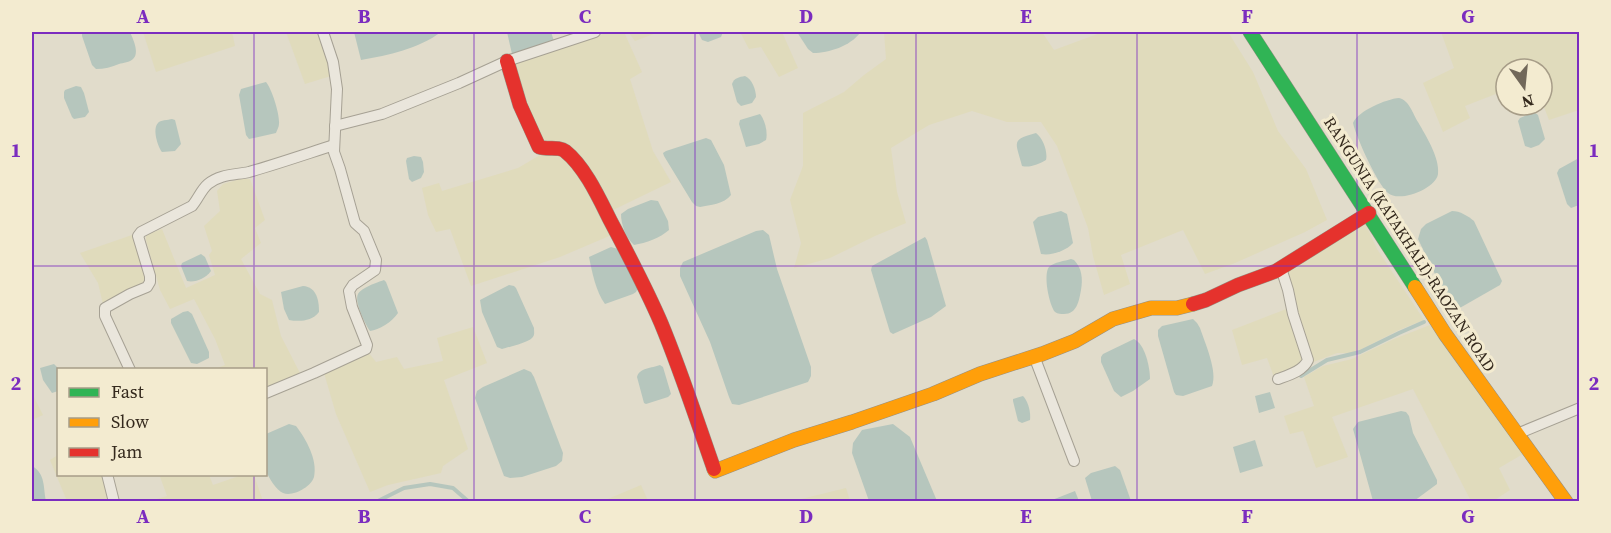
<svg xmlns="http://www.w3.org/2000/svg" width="1611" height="533" viewBox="0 0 1611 533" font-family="'Source Serif 4',serif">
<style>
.farmland{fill:#e0dbbc}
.water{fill:#b6c6bd}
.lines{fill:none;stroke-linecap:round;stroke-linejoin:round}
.stream{stroke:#b6c6bd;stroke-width:4}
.street-casing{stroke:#a6a194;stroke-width:12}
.fast-casing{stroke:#969084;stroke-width:15}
.slow-casing{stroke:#969084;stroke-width:15}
.jam-casing{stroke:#969084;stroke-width:15}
.street{stroke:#eae6dc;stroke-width:10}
.fast{stroke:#30b455;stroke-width:14}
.slow{stroke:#ff9f0a;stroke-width:14}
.jam{stroke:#e5322d;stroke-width:14}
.grid{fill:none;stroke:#7b2cbf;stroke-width:1.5;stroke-opacity:0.55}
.labels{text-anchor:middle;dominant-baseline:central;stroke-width:6;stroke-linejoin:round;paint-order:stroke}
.street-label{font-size:16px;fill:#34291d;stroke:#f3ebd0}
.neatline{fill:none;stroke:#7b2cbf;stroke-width:2}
.grid-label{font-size:20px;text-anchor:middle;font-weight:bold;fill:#7b2cbf}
</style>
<rect width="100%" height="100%" fill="#e1dccb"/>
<g class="farmland">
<polygon points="143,32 232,32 235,46 156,72"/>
<polygon points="286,32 318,32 328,60 331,76 305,84"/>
<polygon points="608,32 624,32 642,72 630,79 653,151 671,182 611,211 593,178 540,144 513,64 593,38"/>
<polygon points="628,32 659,32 635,41"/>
<polygon points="740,32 782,32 798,68 779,77 761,47 749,49"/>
<polygon points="884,32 1042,32 1054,50 1103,32 1228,32 1253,72 1278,131 1306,169 1327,220 1305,232 1235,263 1205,274 1183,230 1121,255 1130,284 1104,295 1093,256 1088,228 1057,146 1041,122 1007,122 972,111 929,125 891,148 897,192 906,223 875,236 830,258 794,268 801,243 790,200 803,166 803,113 844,92 864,75 886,59"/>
<polygon points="1441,32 1579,32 1579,110 1549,120 1542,102 1542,69 1506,69 1506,90 1465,106 1470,118 1443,132 1423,83 1454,68"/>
<polygon points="559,153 573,165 614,234 560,257 471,286 450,229 436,232 428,215 422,188 439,183 442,191 518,168 540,155"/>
<polygon points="240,179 250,179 265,220 255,228 261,243 241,259 260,294 272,300 281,336 301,375 266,389 266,370 215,369 225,365 215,339 194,299 170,309 160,290 146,240 146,235 162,229 186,288 215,275 209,255 212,251 204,226 220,211 217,191 223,184"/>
<polygon points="1365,223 1377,249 1424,320 1399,330 1360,350 1350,353 1337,353 1311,363 1285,270"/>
<polygon points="132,235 147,276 145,283 103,304 98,283 80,253"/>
<polygon points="1289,308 1304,364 1274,377 1267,358 1242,365 1232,330"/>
<polygon points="1430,325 1523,454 1499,468 1510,490 1493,501 1471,501 1413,389 1332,417 1348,457 1316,468 1303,431 1290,434 1284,416 1314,406 1304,377 1323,366 1352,359 1394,339"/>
<polygon points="473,327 487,363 444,380 468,449 443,466 441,473 388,485 370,492 336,414 324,373 368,352 376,362 397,357 404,369 443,361 437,338"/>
<polygon points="32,393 43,415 32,420"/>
<polygon points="58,455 58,474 104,475 111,501 67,501 50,460"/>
<polygon points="159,474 209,475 213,485 242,475 254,475 263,501 150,501 167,496"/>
<polygon points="641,485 648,501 603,501"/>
<polygon points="846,488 850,501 793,501"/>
</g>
<g class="water">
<path d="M82,32H130C133,39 140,53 133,59C130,62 123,63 119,64C112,67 104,69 96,69L92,65L82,36Z"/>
<path d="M354,32H441C418,49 389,55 361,60Z"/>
<polygon points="507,32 551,32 554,41 527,51 512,54"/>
<polygon points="698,32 723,32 721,37 708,42 702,40"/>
<path d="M797,32H860V33C850,46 829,53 813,53L808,49Z"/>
<path d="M745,76C752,79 756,90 756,97L752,103L741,106L737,102L732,84C734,78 739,77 745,76Z"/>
<path d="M266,82C272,89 280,115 279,124C279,127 277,130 276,133L249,139L246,135L239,95L241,89Z"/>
<polygon points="76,86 81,87 84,93 89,112 85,117 74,119 72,117 64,98 64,92 65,90"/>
<path d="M1399,98C1409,100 1413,114 1418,122C1426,136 1440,158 1438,174C1436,189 1399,203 1388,193C1378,185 1356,137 1353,123C1358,111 1386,99 1399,98Z"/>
<polygon points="1534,112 1538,115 1545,139 1539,145 1531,148 1525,146 1518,121 1520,118"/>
<path d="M760,114C765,120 768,132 766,140L759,144L746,147L739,124L740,120Z"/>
<path d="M172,119L175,120L181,144L175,151L162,152C158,147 152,129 158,123C160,120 168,120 172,119Z"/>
<path d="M1036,133C1043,138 1048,152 1046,160C1039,164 1030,168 1022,166C1016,142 1010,140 1036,133Z"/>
<path d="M706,138L711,140L724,165L731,195C724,204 710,205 700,207L696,206L692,202L664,156L663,153L666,151Z"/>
<polygon points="414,156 421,157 423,162 424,172 421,178 412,182 409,179 406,161 407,158"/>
<polygon points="1579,158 1579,205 1571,208 1567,204 1557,173 1559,169"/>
<path d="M651,200L658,201L668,221L669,230C660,238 646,243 634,245C626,238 621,225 621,214L628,209Z"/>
<path d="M1061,211L1067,214L1073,243C1066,251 1051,256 1041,254L1033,222L1038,217Z"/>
<path d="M1452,211C1460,211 1468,216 1474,221L1502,281L1500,285L1458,309H1452L1418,239L1421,229L1426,224Z"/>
<polygon points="763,230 769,235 777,269 811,367 811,376 808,382 739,405 732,404 729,397 710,342 680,276 680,268 683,262 756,231"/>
<polygon points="925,237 927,240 946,306 931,317 893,334 890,332 871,270 872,266"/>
<path d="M611,247L618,249L638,288L636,292L633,294L605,304C596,292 592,272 589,257Z"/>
<path d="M201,254L205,257L211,271C206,278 195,283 187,281L181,266L182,263Z"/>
<path d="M1071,259L1074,260C1082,268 1083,279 1081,290C1079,301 1077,314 1064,314C1061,314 1058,314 1055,312C1049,305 1043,274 1049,267C1054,262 1065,261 1071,259Z"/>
<path d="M384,280L386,282L398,313C392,322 379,330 370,331C365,324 354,301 358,294C361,288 378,282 384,280Z"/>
<path d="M509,285L514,286L516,288L534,328C534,333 535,335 532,338C527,343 509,347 502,349L497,347L482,312L480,300Z"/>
<path d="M303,286C317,287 319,301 319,312C312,321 300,322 289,320L284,309L281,292Z"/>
<polygon points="188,311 192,314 209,352 209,358 197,364 191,363 171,323 171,319 183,312"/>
<path d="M1193,319L1197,323L1200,328C1205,343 1218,372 1212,386L1183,396L1176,395L1174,392L1158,336V330L1162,326Z"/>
<path d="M1134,339C1145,344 1150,367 1150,379L1133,391L1121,397L1114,391L1101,362V357L1103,354Z"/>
<polygon points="54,364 59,369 58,391 52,393 43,380 40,368"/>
<path d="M660,365L663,367L671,394L668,397L646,404L644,403L637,377C639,368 652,368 660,365Z"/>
<polygon points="524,369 531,372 534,377 563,453 562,461 556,466 522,477 510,478 504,476 475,398 477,391 483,387"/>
<polygon points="1270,392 1275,408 1259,413 1255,396"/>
<path d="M1023,396C1028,401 1031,412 1030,420L1022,423L1018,421L1013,401V399Z"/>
<polygon points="1401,411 1406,412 1409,416 1413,433 1437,480 1437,484 1414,501 1373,501 1353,429 1358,422"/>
<path d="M289,424L296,426C306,439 318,460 314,477C311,487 293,497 283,493C276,490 269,478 266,471C263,463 266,444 266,434Z"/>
<polygon points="893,424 910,437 937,501 869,501 852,453 853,443 862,430"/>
<polygon points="1255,440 1263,466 1240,473 1233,447"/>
<path d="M32,466C46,474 43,488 46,501H32Z"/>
<polygon points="1115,466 1120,470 1131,501 1092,501 1085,478 1091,473"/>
<polygon points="1075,491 1079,501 1053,501 1052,500"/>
</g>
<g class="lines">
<g class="stream">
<polyline points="1301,376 1327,360 1360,352 1399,333 1424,322"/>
<polyline points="376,502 404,488 430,484 453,488 469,502"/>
</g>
<defs>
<g id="street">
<polyline points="335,126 382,114 459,83 507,61 595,32"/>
<polyline points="1034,356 1074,461"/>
<path d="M130,370L105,316V308L130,294L147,287L150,282V276L138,236L141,232L192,206C198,199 201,190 208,184C220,174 235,175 249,172C277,164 306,154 334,145"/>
<path d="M1278,379C1289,375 1303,371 1308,360L1293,314L1288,290L1281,268"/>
<polyline points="266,393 314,373 366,349 367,345 352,307 349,291 353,285 375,270 376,260 364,231 355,223 340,169 334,152 337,89 333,62 323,32"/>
<polyline points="1517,434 1580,408"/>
<polyline points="107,474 114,502"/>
</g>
<polyline id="fast" points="1250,32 1415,287"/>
<g id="slow">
<polyline points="1415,287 1445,334 1566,502"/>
<polyline points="714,469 715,471 794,440 852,422 933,394 980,374 1042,354 1075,341 1113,319 1151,308 1177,308 1193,304"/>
</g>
<g id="jam">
<path d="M507,61L520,105L539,147C547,150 559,146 565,151C585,167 599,198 610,220C628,254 646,288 661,323C681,371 697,421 714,469"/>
<polyline points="1193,304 1206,300 1238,285 1276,271 1369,213"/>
</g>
</defs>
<use href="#street" class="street-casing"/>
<use href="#fast" class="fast-casing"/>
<use href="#slow" class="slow-casing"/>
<use href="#jam" class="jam-casing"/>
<use href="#street" class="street"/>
<use href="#fast" class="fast"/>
<use href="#slow" class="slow"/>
<use href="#jam" class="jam"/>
</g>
<path class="grid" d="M254,32V370M474,32V502M695,32V502M916,32V502M1137,32V502M1357,32V502M32,266H1580M254,474V502"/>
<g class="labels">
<g class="street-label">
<text transform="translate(1410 244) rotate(57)">RANGUNIA (KATAKHALI)-RAOZAN ROAD</text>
</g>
</g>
<rect width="1611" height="533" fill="none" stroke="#f3ebd0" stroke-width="66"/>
<rect x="57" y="368" width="210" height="108" fill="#f3ebd0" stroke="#a79d88" stroke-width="1.5"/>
<rect x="69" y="388" width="30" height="9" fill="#30b455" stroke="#a79d88" stroke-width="1.5"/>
<text x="111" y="398" font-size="18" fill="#34291d">Fast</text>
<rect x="69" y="418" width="30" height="9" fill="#ff9f0a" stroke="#a79d88" stroke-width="1.5"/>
<text x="111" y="428" font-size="18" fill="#34291d">Slow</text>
<rect x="69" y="448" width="30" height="9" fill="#e5322d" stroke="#a79d88" stroke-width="1.5"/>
<text x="111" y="458" font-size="18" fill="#34291d">Jam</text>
<g transform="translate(1524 87) rotate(165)"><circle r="28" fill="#f3ebd0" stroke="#a79d88" stroke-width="1.5"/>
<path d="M0-4.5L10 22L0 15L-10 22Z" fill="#71685a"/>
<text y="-9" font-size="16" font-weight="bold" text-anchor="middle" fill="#34291d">N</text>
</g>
<rect x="33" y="33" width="1545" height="467" class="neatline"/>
<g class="grid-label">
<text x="143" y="23">A</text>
<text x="364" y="23">B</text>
<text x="585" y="23">C</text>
<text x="806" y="23">D</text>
<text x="1026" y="23">E</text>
<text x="1247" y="23">F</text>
<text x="1468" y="23">G</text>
<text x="16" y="157">1</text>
<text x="1594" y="157">1</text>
<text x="16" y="390">2</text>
<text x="1594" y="390">2</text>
<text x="143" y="523">A</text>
<text x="364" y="523">B</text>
<text x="585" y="523">C</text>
<text x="806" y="523">D</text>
<text x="1026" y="523">E</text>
<text x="1247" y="523">F</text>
<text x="1468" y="523">G</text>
</g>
</svg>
